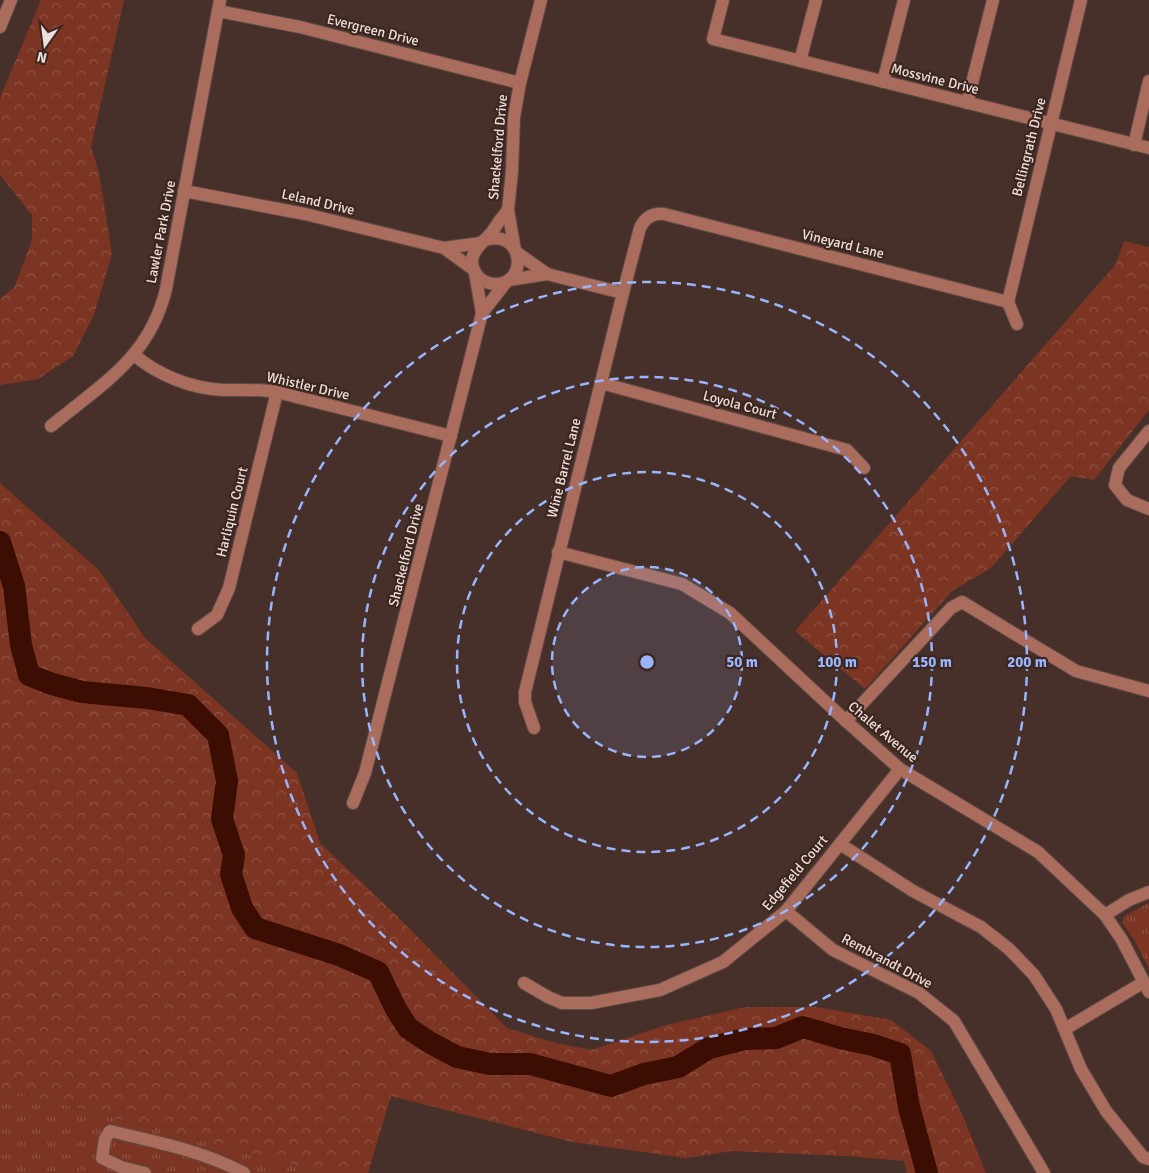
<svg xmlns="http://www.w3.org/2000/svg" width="1149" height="1173" viewBox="0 0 1149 1173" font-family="Signika,sans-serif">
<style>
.forest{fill:url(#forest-crowns)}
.park{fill:url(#park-tufts)}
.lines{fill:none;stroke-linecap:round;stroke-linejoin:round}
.river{stroke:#3b0d03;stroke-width:22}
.minor-casing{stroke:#624c46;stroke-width:14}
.minor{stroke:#aa6c5c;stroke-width:12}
.ring{fill:none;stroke:#98b5fd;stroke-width:2.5;stroke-dasharray:9 6}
.labels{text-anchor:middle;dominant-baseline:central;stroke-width:4.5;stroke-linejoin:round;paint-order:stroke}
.street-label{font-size:14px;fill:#eededa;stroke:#3c2620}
.centre{fill:#98b5fd;stroke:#3c2620;stroke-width:2.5}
.ring-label{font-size:15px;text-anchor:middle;font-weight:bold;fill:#98b5fd;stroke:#3c2620;stroke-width:4.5;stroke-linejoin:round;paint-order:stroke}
</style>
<defs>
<pattern id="forest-crowns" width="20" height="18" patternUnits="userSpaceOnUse" patternTransform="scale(1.25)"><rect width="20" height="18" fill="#7d3523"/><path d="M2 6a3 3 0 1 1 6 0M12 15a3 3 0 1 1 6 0" fill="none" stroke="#905242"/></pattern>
<pattern id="park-tufts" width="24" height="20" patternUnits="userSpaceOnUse" patternTransform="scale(1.25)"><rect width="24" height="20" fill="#7d3523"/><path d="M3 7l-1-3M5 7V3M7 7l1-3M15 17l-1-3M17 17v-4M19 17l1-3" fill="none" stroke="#905242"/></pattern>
</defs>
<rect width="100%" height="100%" fill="#47302a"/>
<g class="forest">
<polygon points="41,0 124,0 91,147 99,173 112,254 94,315 73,356 38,379 0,385 0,299 15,286 32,240 32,215 0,175 0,98"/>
<polygon points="1124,241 1149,247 1149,410 1094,480 1071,476 991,568 952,591 865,689 795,631 1116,264"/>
<polygon points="0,483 99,570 145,638 297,773 320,843 397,916 507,1028 552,1042 591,1050 666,1025 746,1007 816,1007 891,1020 931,1051 962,1114 986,1173 907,1173 904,1161 846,1156 732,1151 686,1158 572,1142 391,1096 368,1173 323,1173 0,1088"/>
</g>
<g class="park">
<polygon points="1149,903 1149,969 1135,941 1122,923 1124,916"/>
<polygon points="0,1088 323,1173 0,1173"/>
</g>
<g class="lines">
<polyline class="river" points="0,542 14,586 21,645 29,675 52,684 82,692 147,698 188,705 218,735 227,781 222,819 234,855 231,874 242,908 255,928 339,955 378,972 396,1009 408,1028 429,1042 457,1057 490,1064 530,1064 611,1086 644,1074 678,1067 709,1048 745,1039 776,1038 803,1027 840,1038 873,1045 900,1054 909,1107 927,1173"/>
<defs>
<g id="minor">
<polyline points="723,0 713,39 1149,148"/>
<polyline points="218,11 300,27 520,83"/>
<polyline points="0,27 11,0"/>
<polyline points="800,61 816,0"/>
<polyline points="883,82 904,0"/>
<polyline points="967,103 993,0"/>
<polyline points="1134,145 1149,81"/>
<polyline points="184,191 305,214 444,248 474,270"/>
<path d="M483,241C522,225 531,284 495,284C488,284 480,280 476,274C464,255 482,244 492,232C497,224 502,217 508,210"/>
<polyline points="444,248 481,243"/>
<polyline points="515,250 508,210 512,171 514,117 520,83 541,0"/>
<polyline points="516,252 547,274"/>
<polyline points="509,280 547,274 623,293"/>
<polyline points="1008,302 1081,0"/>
<polyline points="1008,302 1017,324"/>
<polyline points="482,313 507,281"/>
<path d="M134,355C160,376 190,388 223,390C242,390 259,389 277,392L451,436"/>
<polyline points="601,383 847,450 864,468"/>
<path d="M51,426C102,384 150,357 166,289L220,0"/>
<polyline points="1149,431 1119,468 1115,485 1127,500 1149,509"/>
<polyline points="558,552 682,584 730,613 846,721 900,769 1038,852 1105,915 1122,940 1149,992"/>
<polyline points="198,629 217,615 229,588 277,392"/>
<polyline points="846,721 951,608 962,602 1076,671 1149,691"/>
<path d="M534,728L525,702V692L623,293L640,228C645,217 653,213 664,214L1008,302"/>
<polyline points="353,803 365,773 482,313 475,273"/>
<polyline points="840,844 913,891 981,927 1009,949 1034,975 1056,1009 1081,1069 1106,1111 1143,1157 1149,1159"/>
<polyline points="786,911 833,950 919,993 954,1021 1044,1173"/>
<polyline points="1105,915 1129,900 1149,892"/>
<polyline points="524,983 548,997 562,1003 591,1003 660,990 723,962 786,911 900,769"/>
<polyline points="1065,1029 1144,982"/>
<path d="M145,1173L121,1167L102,1158L105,1139L110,1131C156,1142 203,1151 244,1173"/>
</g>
</defs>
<use href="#minor" class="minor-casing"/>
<use href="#minor" class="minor"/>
</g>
<circle cx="647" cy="662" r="95" fill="#98b5fd" fill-opacity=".12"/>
<g class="ring">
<circle cx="647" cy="662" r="95"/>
<circle cx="647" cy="662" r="190"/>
<circle cx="647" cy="662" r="285"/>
<circle cx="647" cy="662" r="380"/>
</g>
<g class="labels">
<g class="street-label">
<text transform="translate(373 30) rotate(14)">Evergreen Drive</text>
<text transform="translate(935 79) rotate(14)">Mossvine Drive</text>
<text transform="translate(498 147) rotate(-85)">Shackelford Drive</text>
<text transform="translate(1029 147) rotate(-76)">Bellingrath Drive</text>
<text transform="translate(318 202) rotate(13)">Leland Drive</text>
<text transform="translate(161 232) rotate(-79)">Lawler Park Drive</text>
<text transform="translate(843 244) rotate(14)">Vineyard Lane</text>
<text transform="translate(308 386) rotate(13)">Whistler Drive</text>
<text transform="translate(740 405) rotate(15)">Loyola Court</text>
<text transform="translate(564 468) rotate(-76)">Wine Barrel Lane</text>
<text transform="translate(232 512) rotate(-76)">Harliquin Court</text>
<text transform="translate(406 555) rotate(-76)">Shackelford Drive</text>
<text transform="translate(883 732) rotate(40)">Chalet Avenue</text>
<text transform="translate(795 873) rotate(-50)">Edgefield Court</text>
<text transform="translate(887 961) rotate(28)">Rembrandt Drive</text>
</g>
</g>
<circle cx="647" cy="662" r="8" class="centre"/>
<g class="ring-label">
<text x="742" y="667">50 m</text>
<text x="837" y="667">100 m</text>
<text x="932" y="667">150 m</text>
<text x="1027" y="667">200 m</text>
</g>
<g transform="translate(45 45) rotate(194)" stroke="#3c2620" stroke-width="4" paint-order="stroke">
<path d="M0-4L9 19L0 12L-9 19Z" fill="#eededa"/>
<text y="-8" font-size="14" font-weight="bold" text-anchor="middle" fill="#eededa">N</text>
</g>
</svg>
